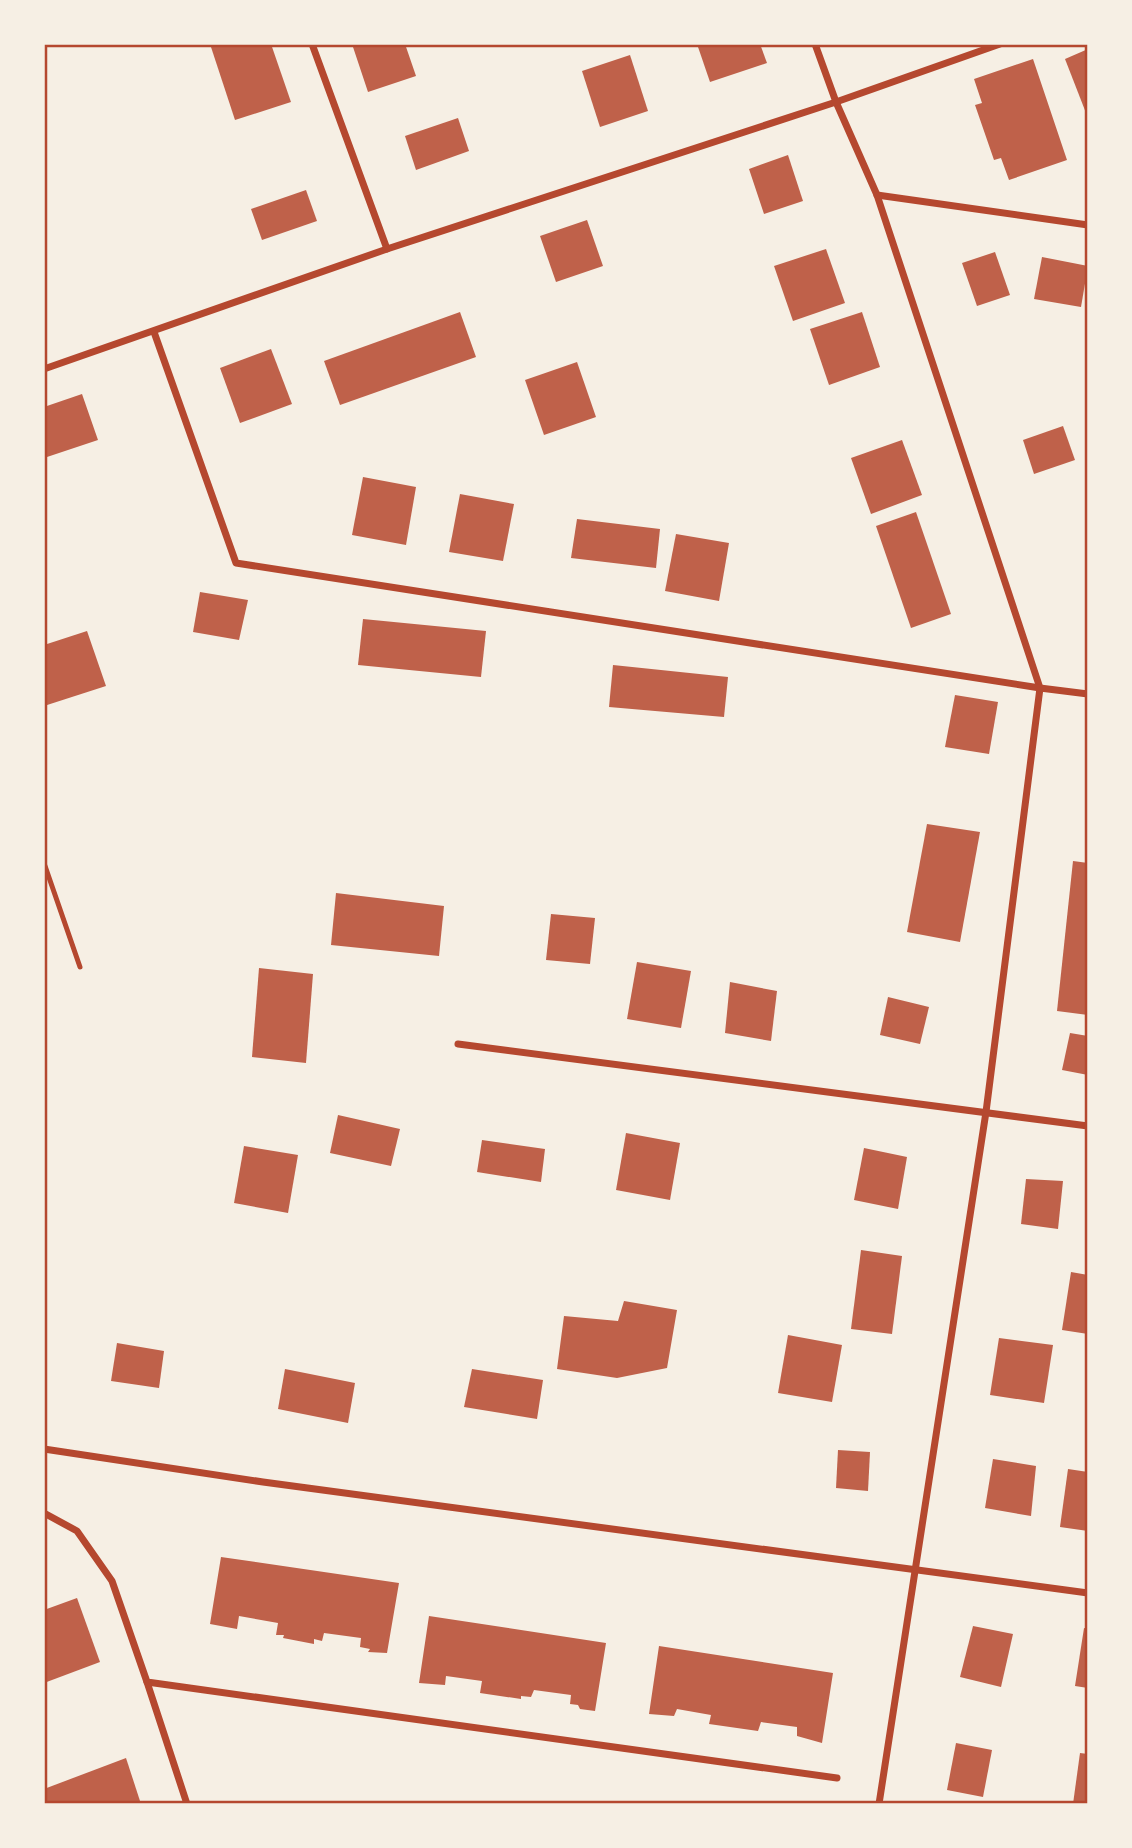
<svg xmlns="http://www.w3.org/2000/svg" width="1132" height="1848" viewBox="0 0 1132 1848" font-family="Lato,sans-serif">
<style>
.building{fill:#bf614a}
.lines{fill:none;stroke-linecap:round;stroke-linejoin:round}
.service{stroke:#b5482f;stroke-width:5}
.minor{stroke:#b5482f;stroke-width:7}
.neatline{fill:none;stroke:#b5482f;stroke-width:2.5}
</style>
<rect width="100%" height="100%" fill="#f6efe4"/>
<g class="building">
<polygon points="210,44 271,44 291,102 235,120"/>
<polygon points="352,44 405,44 416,76 368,92"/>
<polygon points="697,44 760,44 767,63 710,82"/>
<polygon points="1088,49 1088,112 1086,113 1065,59"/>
<polygon points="630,55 648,111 600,127 582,71"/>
<polygon points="1033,59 1067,160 1009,180 1001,158 994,160 975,105 982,103 974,79"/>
<polygon points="458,118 469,151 416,170 405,136"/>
<polygon points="788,155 803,201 764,214 749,169"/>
<polygon points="306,190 317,221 262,240 251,209"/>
<polygon points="587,220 603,266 556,282 540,236"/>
<polygon points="826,249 845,303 793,321 774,266"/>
<polygon points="995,252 1010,295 977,306 962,263"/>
<polygon points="1042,257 1088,266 1081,307 1034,299"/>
<polygon points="460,312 476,357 340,405 324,361"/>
<polygon points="862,312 880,367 829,385 810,329"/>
<polygon points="271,349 292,404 240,423 220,368"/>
<polygon points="577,362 596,417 544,435 525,380"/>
<polygon points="82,394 98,440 44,458 44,407"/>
<polygon points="1063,426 1075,460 1034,474 1023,440"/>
<polygon points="902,440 922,495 871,514 851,458"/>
<polygon points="363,477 416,487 406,545 352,535"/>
<polygon points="460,494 514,504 503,561 449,552"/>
<polygon points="916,512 951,614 911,628 876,526"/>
<polygon points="577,519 660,529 656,568 571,558"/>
<polygon points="676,534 729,543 719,601 665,591"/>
<polygon points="200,592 248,600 239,640 193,632"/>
<polygon points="363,619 486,631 481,677 358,665"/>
<polygon points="87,631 106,686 44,706 44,645"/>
<polygon points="613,665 728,677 724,717 609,707"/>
<polygon points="955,695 998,702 989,754 945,747"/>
<polygon points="927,824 980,832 960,942 907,932"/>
<polygon points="1073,861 1088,863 1088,1015 1057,1011"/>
<polygon points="336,893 444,906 439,956 331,945"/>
<polygon points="551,914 595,918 590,964 546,960"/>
<polygon points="637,962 691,971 681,1028 627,1019"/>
<polygon points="259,968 313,974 306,1063 252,1057"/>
<polygon points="730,982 777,991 771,1041 725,1033"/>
<polygon points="888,997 929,1007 920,1044 880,1035"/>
<polygon points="1070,1033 1088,1036 1088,1075 1062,1070"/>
<polygon points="338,1115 400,1129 391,1166 330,1153"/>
<polygon points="626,1133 680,1143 670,1200 616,1190"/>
<polygon points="482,1140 545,1149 541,1182 477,1172"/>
<polygon points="244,1146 298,1155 288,1213 234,1203"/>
<polygon points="864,1148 907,1157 898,1209 854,1200"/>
<polygon points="1026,1179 1063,1181 1058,1229 1021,1224"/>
<polygon points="861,1250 902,1256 892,1334 851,1329"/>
<polygon points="1071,1272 1088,1275 1088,1334 1062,1330"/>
<polygon points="624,1301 677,1310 667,1368 617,1378 557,1369 564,1316 618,1321"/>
<polygon points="788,1335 842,1345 832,1402 778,1393"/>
<polygon points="999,1338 1053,1345 1044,1403 990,1395"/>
<polygon points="117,1343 164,1351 159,1388 111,1381"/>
<polygon points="285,1369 355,1383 348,1423 278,1409"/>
<polygon points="472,1369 543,1380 537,1419 464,1407"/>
<polygon points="838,1450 870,1452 868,1491 836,1488"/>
<polygon points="993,1459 1036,1466 1031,1516 985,1508"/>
<polygon points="1068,1469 1088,1472 1088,1531 1060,1527"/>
<polygon points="221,1557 399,1583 387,1653 368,1652 370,1649 360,1647 361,1638 324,1633 322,1641 314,1639 314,1644 283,1638 284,1635 276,1635 278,1623 239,1616 237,1629 210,1624"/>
<polygon points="77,1598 100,1662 44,1683 44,1610"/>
<polygon points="429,1616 606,1643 595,1711 580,1709 578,1705 570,1704 571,1695 534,1690 531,1697 521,1696 521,1699 480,1693 482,1681 446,1676 445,1685 419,1683"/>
<polygon points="973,1626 1013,1634 1001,1687 960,1677"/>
<polygon points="1084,1628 1088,1629 1088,1688 1075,1686"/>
<polygon points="659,1646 833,1673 822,1743 797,1736 797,1727 761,1722 758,1731 709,1724 711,1715 677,1709 674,1716 649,1714"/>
<polygon points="956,1743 992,1750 983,1797 947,1790"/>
<polygon points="1080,1753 1088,1754 1088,1804 1073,1804"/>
<polygon points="126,1758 141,1804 44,1804 44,1789"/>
</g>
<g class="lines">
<polyline class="service" points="44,863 80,967"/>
<g class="minor">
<polyline points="312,44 387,249"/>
<polyline points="815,44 836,102 877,195 1040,688 986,1112 879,1804"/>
<polyline points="877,195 1088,225"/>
<polyline points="154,332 236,563 1040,688 1088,694"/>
<polyline points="44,369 387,249 836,102 1000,44"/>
<polyline points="458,1044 1088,1126"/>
<polyline points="44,1449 263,1482 1088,1593"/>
<polyline points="44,1513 77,1531 112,1581 147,1682 837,1778"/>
<polyline points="147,1682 187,1804"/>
</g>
</g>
<rect width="1132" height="1848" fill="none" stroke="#f6efe4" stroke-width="91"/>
<rect x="46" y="46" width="1040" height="1756" class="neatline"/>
</svg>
